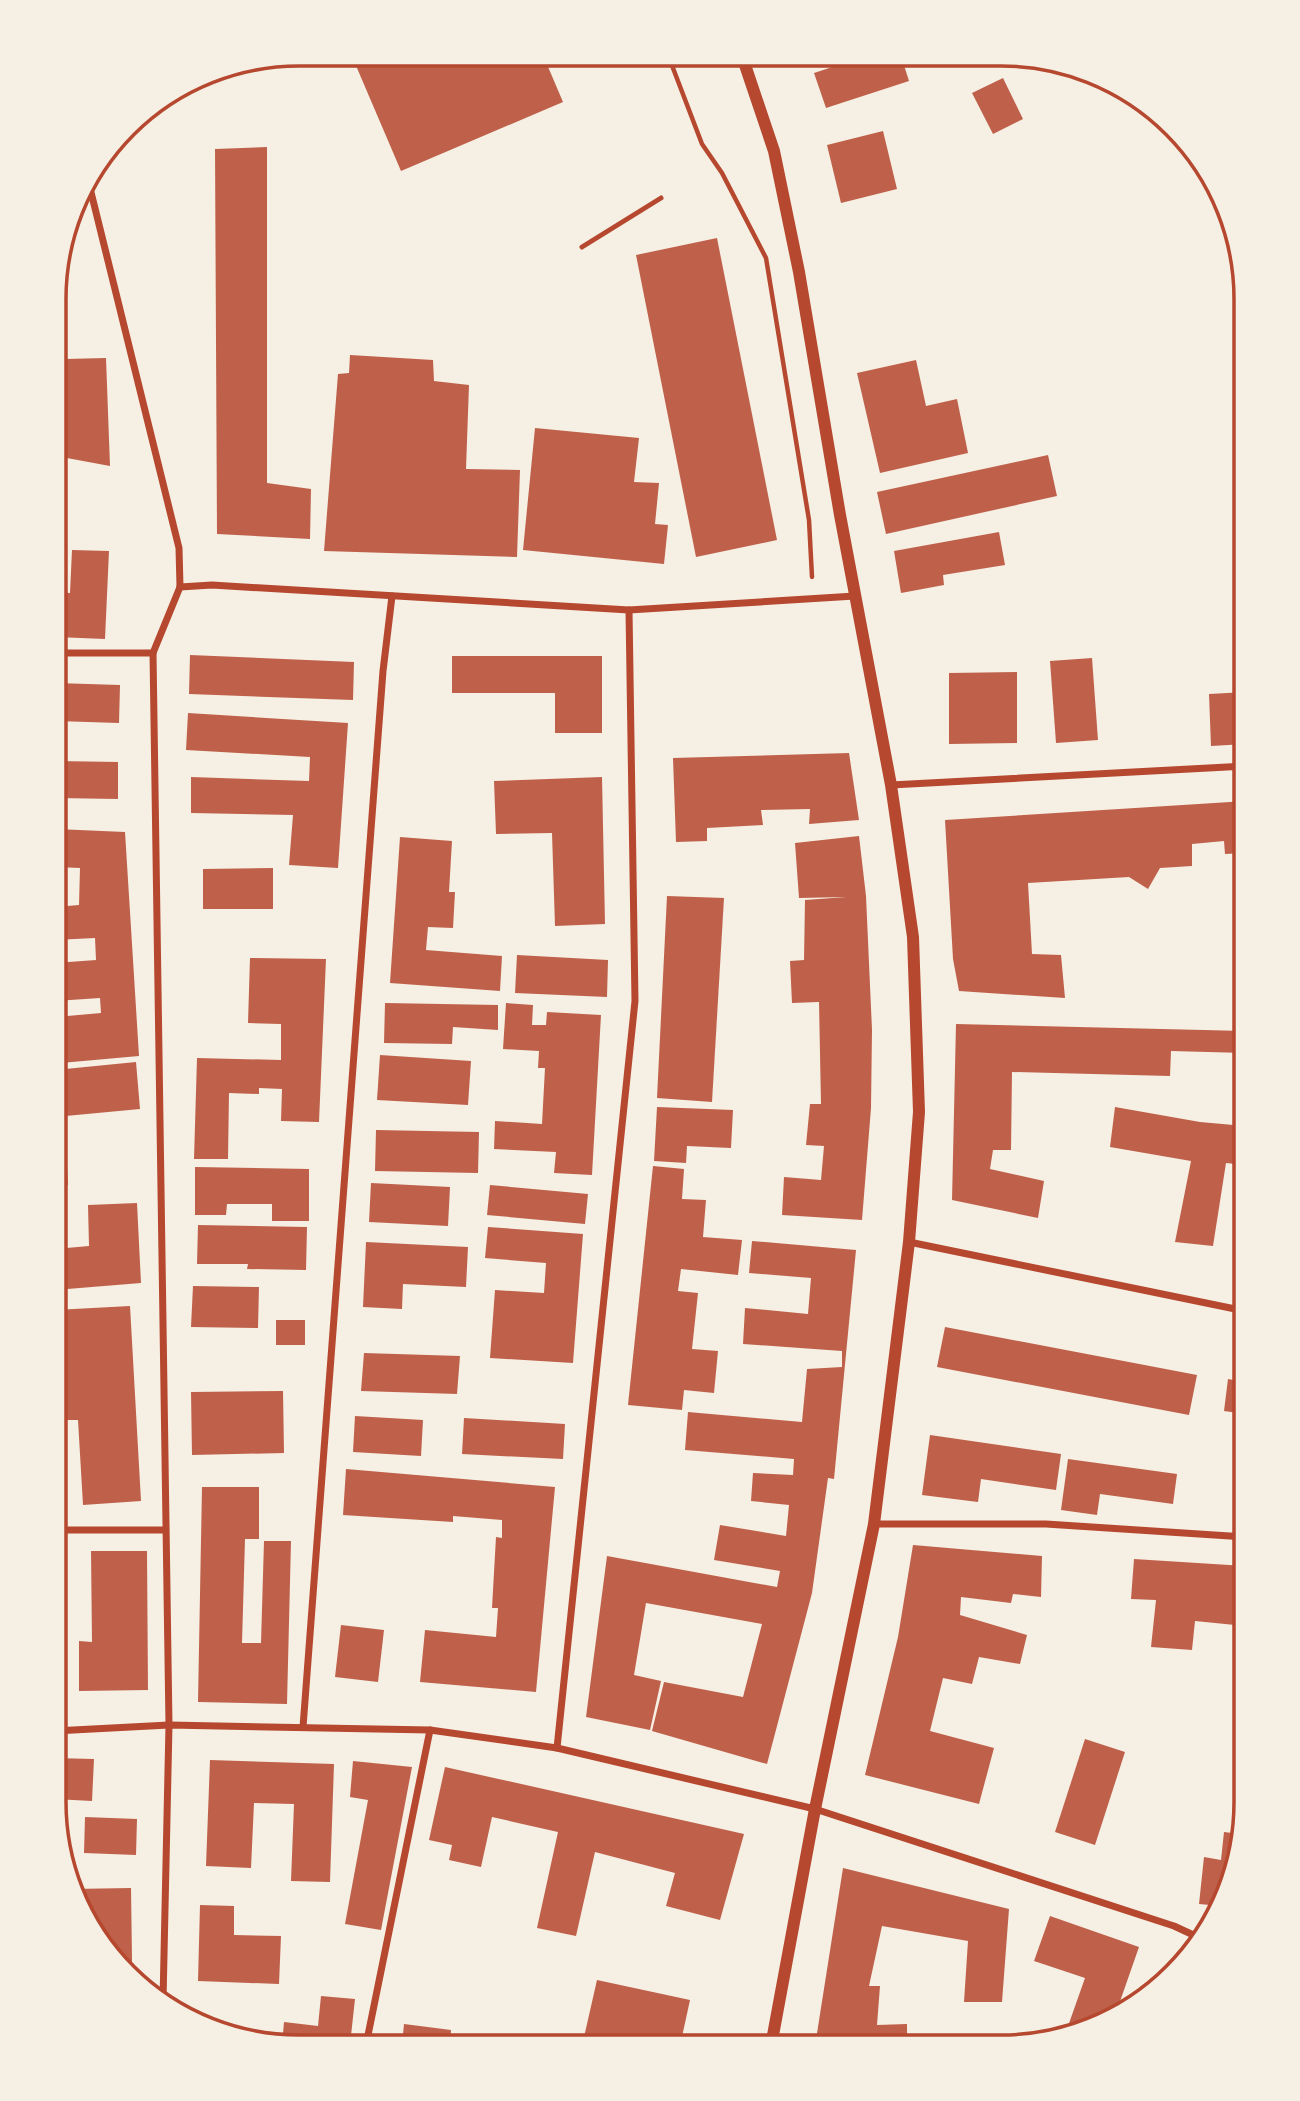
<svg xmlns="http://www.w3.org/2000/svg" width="1300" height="2101" viewBox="0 0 1300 2101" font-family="'Archivo Narrow',sans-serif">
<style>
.building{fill:#bf614a}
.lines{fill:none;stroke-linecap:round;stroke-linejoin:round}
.path{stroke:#b5482f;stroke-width:4.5}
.service{stroke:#b5482f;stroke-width:5}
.minor{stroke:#b5482f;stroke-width:7}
.tertiary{stroke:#b5482f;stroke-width:12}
.rim{fill:none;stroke:#b5482f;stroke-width:3.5}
</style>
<rect width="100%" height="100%" fill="#f6efe4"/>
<g class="building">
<polygon points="351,54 543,55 563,102 401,171"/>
<polygon points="866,56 901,56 909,81 826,108 814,73"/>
<polygon points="1003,78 1023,119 993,134 972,93"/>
<polygon points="883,131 897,189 841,203 827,145"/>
<polygon points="267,147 267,483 311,489 310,539 217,534 215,149"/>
<polygon points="717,238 777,540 696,557 636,255"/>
<polygon points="350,355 433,360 434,381 469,385 466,469 520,470 517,557 324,551 338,374 349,373"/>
<polygon points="106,358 110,466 56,456 56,421 63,423 65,359"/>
<polygon points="916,360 926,406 957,399 968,453 880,473 857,373"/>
<polygon points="535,428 639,438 634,482 659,483 655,524 668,525 664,564 523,550"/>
<polygon points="1048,455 1057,496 886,534 877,492"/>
<polygon points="999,532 1005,565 943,575 944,585 901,593 894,551"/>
<polygon points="72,550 109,551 105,639 56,637 56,592 70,593"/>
<polygon points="190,655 354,662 353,700 189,694"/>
<polygon points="452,656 602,656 602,733 555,733 555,693 452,693"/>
<polygon points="1092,658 1098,740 1056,743 1050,661"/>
<polygon points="1017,672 1017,743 949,744 949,673"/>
<polygon points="56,683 120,685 119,723 56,721"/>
<polygon points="1246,692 1246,744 1211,746 1209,694"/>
<polygon points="188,713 348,723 338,868 289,865 293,815 191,813 191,777 309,781 310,757 186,750"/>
<polygon points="849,753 859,820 809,824 810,809 761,810 763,825 707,828 707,841 676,842 673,758"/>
<polygon points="56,761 118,762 118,799 56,798"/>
<polygon points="602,777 605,924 555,926 552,833 496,834 494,781"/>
<polygon points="1246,801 1246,853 1225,854 1224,841 1192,844 1192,866 1160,868 1148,889 1129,877 1028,883 1032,954 1061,955 1065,998 959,991 953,959 945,820"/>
<polygon points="56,829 125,832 139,1056 61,1063 56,1017 101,1013 100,998 55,1001 55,963 96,960 95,938 55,940 55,907 79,905 80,868 56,867"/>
<polygon points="859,836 866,896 872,1030 871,1108 862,1220 782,1215 784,1177 821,1180 824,1146 806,1145 810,1104 821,1104 819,1002 792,1003 790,961 804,960 805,900 846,897 799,898 795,843"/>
<polygon points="400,837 452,841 449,892 455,892 453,928 428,927 426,950 502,956 500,991 390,983"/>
<polygon points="273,868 273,909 203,909 203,869"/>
<polygon points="667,896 724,898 712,1102 657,1098"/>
<polygon points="517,955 608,960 607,997 515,993"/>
<polygon points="250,958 326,959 319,1122 281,1121 282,1089 259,1088 259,1094 229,1093 228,1159 194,1159 197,1058 281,1060 281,1024 248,1023"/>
<polygon points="385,1003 498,1005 498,1030 453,1027 452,1044 384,1043"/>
<polygon points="506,1003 533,1005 532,1025 546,1025 547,1012 601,1015 592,1175 554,1173 556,1152 494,1149 495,1121 542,1124 545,1068 538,1068 539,1051 503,1049"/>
<polygon points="956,1024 1245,1031 1245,1053 1171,1051 1170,1076 1012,1072 1011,1150 993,1150 990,1169 1044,1181 1038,1218 952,1200"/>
<polygon points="380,1055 471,1061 468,1105 377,1100"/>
<polygon points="136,1062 140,1109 55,1117 55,1070"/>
<polygon points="657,1107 733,1110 731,1148 687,1146 686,1163 654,1161"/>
<polygon points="1115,1107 1200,1122 1245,1126 1245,1165 1226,1163 1213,1246 1175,1242 1191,1161 1110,1147"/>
<polygon points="376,1130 479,1132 478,1173 375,1171"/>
<polygon points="66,1151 68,1185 55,1186 55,1152"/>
<polygon points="653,1166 684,1169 682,1199 706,1200 703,1237 742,1240 738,1275 681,1269 678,1291 698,1293 692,1349 718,1351 714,1393 684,1390 682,1410 628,1405"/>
<polygon points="195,1167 309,1169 309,1221 272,1221 272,1204 227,1204 226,1215 195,1215"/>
<polygon points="371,1183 450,1187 448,1226 369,1222"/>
<polygon points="490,1185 588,1194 585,1224 487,1215"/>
<polygon points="137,1203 141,1283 55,1290 55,1249 89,1246 88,1205"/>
<polygon points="198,1225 307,1227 306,1270 247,1269 248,1264 197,1264"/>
<polygon points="488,1227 583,1234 573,1363 490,1358 495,1290 544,1293 546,1263 485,1258"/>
<polygon points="752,1241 856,1250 834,1479 828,1478 812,1593 767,1764 652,1731 664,1682 743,1697 762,1624 646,1603 634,1675 661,1681 650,1730 586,1717 607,1556 777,1587 780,1571 714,1560 720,1525 786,1536 789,1505 751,1501 753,1473 793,1475 794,1459 685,1450 688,1412 802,1422 807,1369 842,1367 842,1351 743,1344 745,1308 808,1314 811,1278 749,1273"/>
<polygon points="366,1242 468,1247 466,1287 403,1284 402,1309 363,1307"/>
<polygon points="193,1286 259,1287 258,1328 191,1327"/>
<polygon points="130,1306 141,1501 83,1505 78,1420 66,1420 65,1403 55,1404 55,1367 60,1367 55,1310"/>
<rect x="276" y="1320" width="29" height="25"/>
<polygon points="945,1327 1197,1375 1189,1415 937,1367"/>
<polygon points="364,1353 460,1356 457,1394 361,1391"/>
<polygon points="1228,1379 1245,1382 1245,1414 1224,1411"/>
<polygon points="283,1391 284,1453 192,1455 191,1392"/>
<polygon points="355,1416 423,1420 421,1456 353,1452"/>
<polygon points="464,1418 565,1424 563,1459 462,1454"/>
<polygon points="930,1435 1061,1454 1056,1490 981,1479 978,1502 922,1495"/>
<polygon points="1068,1459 1177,1474 1173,1504 1100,1494 1097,1515 1061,1510"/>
<polygon points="346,1469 555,1487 536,1692 420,1682 425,1630 496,1637 498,1608 492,1608 496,1537 502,1538 502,1520 453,1516 453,1522 343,1515"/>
<polygon points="202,1487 259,1487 259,1539 245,1539 242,1643 261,1643 264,1541 291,1541 287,1704 198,1702"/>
<polygon points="913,1545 1042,1556 1041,1597 1013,1594 1011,1603 961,1597 960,1615 1027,1635 1020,1664 979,1657 972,1684 943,1678 930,1731 994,1748 979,1804 865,1775 898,1637"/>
<polygon points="91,1551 147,1551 148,1690 79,1691 79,1641 92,1642"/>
<polygon points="1134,1559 1245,1566 1245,1626 1195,1621 1192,1650 1151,1647 1156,1600 1131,1599"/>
<polygon points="55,1598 57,1598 63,1687 54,1687"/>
<polygon points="341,1625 384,1630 378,1682 335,1677"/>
<polygon points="1085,1739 1125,1752 1095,1845 1055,1832"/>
<polygon points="54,1758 94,1759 92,1801 54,1799"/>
<polygon points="210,1760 334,1764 330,1882 291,1881 294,1804 254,1803 251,1868 206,1866"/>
<polygon points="353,1761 412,1767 381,1930 345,1924 368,1800 350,1797"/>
<polygon points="445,1767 744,1834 720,1920 666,1906 675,1873 595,1852 576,1936 537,1928 558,1832 492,1817 481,1867 449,1860 452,1845 429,1840"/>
<polygon points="85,1817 137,1819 136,1855 84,1853"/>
<polygon points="1224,1832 1241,1834 1227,1895 1221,1906 1199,1904 1204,1857 1221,1860"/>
<polygon points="843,1868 1009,1909 1002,2002 964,2002 968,1941 882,1926 869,1986 880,1986 877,2025 907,2024 907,2046 815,2046"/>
<polygon points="131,1888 132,1960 131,1971 73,1895 72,1889"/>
<polygon points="200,1905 234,1906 234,1935 281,1936 279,1984 198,1981"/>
<polygon points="1050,1916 1139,1947 1117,2010 1094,2028 1076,2032 1067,2029 1085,1978 1034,1961"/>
<polygon points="597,1980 690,2000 680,2046 582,2046"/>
<polygon points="321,1996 355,1999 350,2045 282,2045 284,2022 318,2026"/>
<polygon points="404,2024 451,2030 450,2045 402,2045"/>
</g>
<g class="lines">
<polyline class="path" points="668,55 702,144 722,173 766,258 809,520 812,577"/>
<polyline class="service" points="582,247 661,198"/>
<g class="minor">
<polyline points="88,180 179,548 180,587 153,653 169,1725 163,2001"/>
<polyline points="180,587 212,585 629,610 855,596"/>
<polyline points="56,653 153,653"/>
<polyline points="891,785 1246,766"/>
<polyline points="909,1242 1245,1311"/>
<polyline points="874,1524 1046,1524 1245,1537"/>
<polyline points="55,1530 164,1530"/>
<polyline points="303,1727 383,671 392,596"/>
<polyline points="54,1731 169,1725 430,1730 557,1748 815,1809 1174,1926 1202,1939"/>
<polyline points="557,1748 635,1001 629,610"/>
<polyline points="366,2045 430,1730"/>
</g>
<polyline class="tertiary" points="742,56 774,151 799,272 840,515 891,785 913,937 919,1112 909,1242 874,1524 815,1809 771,2046"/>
</g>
<path d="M0 0H1300V2101H0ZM299 66H1001A233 233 0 0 1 1234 299V1802A233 233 0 0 1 1001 2035H299A233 233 0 0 1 66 1802V299A233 233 0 0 1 299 66Z" fill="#f6efe4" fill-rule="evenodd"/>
<path class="rim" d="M299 66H1001A233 233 0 0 1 1234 299V1802A233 233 0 0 1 1001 2035H299A233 233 0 0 1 66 1802V299A233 233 0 0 1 299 66Z"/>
</svg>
